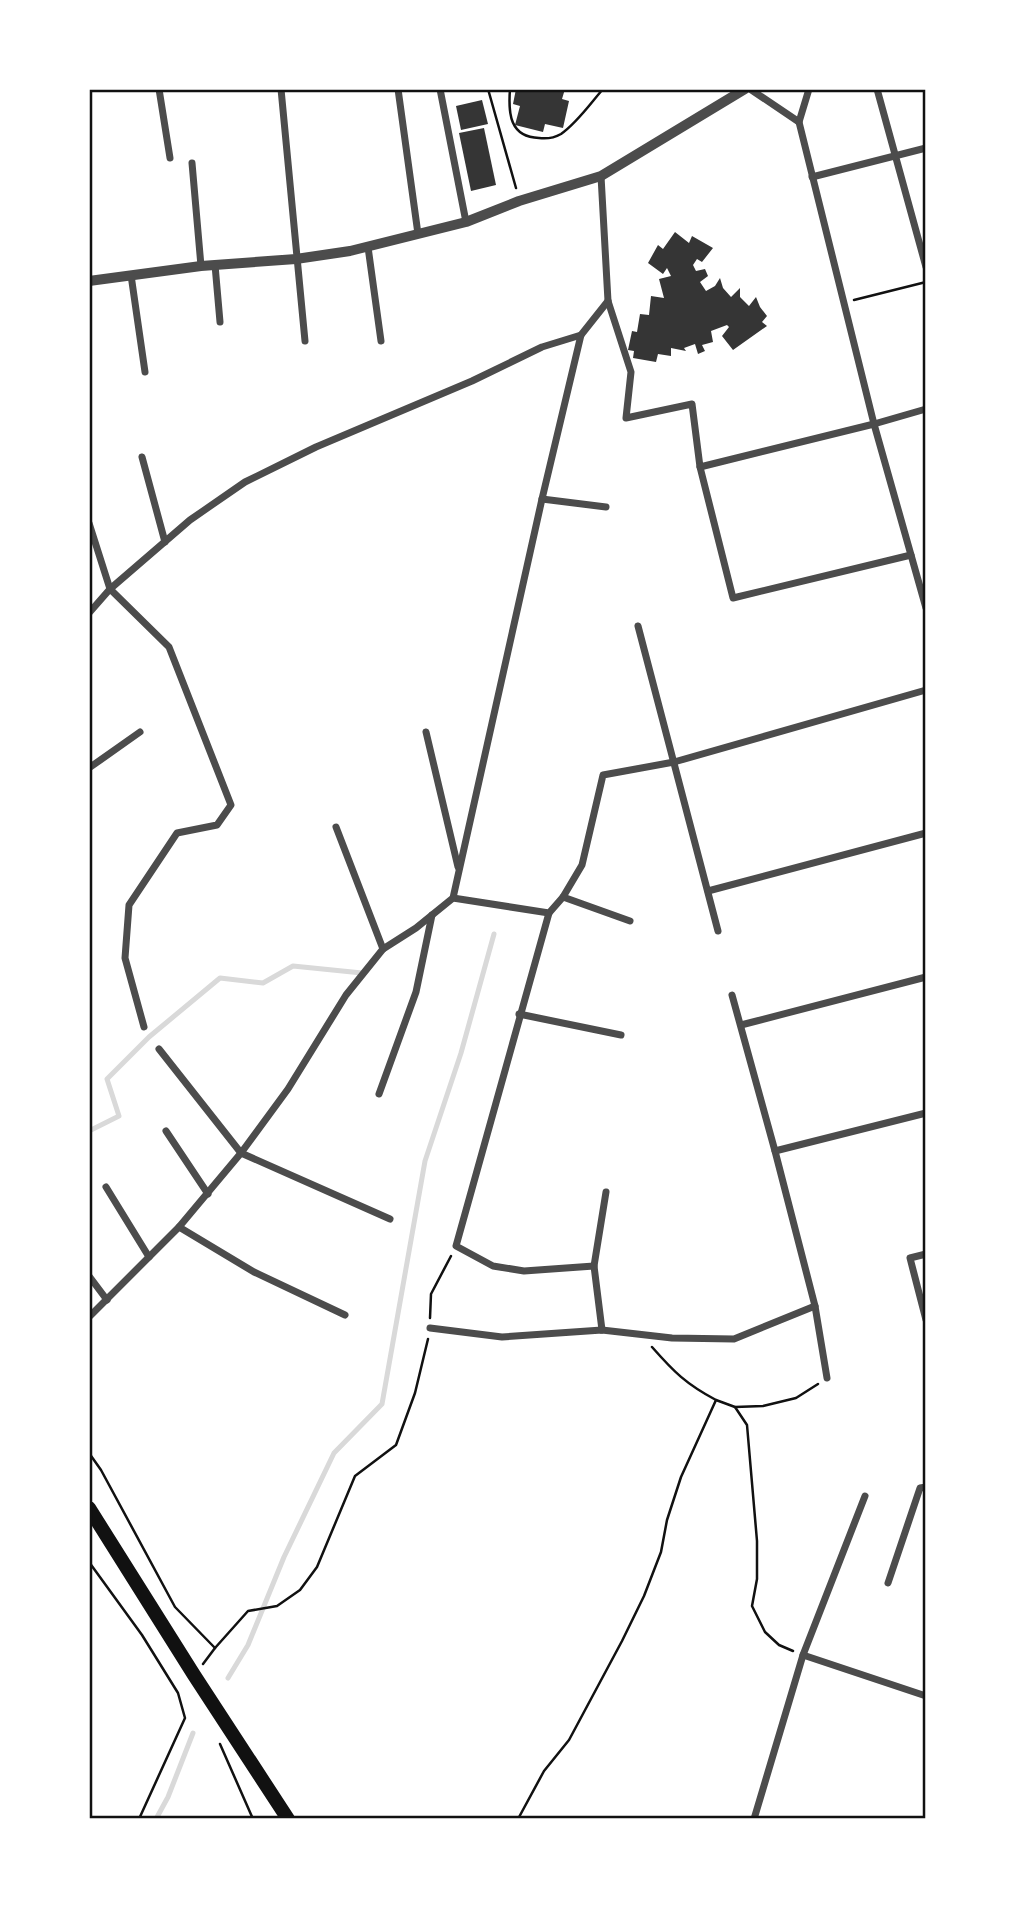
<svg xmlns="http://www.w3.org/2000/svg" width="1015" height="1908" viewBox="0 0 1015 1908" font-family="'Open Sans',sans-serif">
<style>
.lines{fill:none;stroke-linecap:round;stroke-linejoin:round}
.stream{stroke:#d9d9d9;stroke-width:5}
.building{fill:#353535}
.path{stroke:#111;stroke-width:2.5}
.minor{stroke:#4c4c4c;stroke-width:7}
.tertiary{stroke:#4c4c4c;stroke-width:10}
.primary{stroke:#111;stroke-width:14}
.neatline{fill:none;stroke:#111;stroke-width:2.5}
</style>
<rect width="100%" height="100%" fill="#fff"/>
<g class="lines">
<g class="stream">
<polyline points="89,1131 119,1116 107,1079 149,1037 220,978 263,983 293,966 362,973"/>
<polyline points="228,1678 248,1645 284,1557 334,1453 382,1404 425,1161 461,1053 494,934"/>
<polyline points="156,1819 168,1797 193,1733"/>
</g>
</g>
<g class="building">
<polygon points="516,89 565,89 562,99 569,101 563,128 545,124 543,132 515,125 520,106 513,104"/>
<polygon points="482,100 488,124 461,130 456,106"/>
<polygon points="484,128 496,185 471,191 459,133"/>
<polygon points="675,232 689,243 692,236 713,248 702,262 697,259 693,265 696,271 705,269 708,276 700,282 706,291 715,286 720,278 723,288 731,297 740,288 740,297 749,306 756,297 760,307 767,316 762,322 767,326 733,350 722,336 729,327 727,325 711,331 713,342 702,345 705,351 698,354 695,344 684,348 686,351 671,348 671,356 658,354 656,362 633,358 634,351 628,350 632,331 637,332 640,314 649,315 651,296 664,298 659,279 671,276 667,268 663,274 648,263 658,245 663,249"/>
</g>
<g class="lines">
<g class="path">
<polyline points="488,89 516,188"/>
<path d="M510,89C508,114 510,137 539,138C547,139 554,138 561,134C577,123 590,104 603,89"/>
<polyline points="854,300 926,282"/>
<polyline points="430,1318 431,1294 451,1256"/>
<polyline points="716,1400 735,1407 763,1406 796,1398 818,1384"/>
<polyline points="735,1407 747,1425 757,1541 757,1579 752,1606 765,1632 779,1645 793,1651"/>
<polyline points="89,1453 101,1470 175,1607 215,1648"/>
<polyline points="89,1562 142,1635 178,1693 185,1718 139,1819"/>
<polyline points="203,1664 215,1648 248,1611 277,1606 300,1590 317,1567 355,1476 396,1445 415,1393 428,1339"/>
<polyline points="220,1744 253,1819"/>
<path d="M518,1819L544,1771L569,1740L622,1641L644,1596L661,1552L667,1520L681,1477L716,1400C686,1384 674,1372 652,1347"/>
</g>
<g class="minor">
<polyline points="159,89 170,158"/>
<polyline points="281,89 305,341"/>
<polyline points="398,89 418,234"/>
<polyline points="440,89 466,222"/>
<polyline points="750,89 799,122"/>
<polyline points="809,89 799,122 874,424 926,608"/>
<polyline points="877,89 926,267"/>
<polyline points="192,163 201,266"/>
<polyline points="601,176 608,301 631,372 626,418 692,404 700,467 733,598 911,555"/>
<polyline points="812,177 926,148"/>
<polyline points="368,247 381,341"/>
<polyline points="215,265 220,322"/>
<polyline points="131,275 145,372"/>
<polyline points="142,457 165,542"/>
<polyline points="700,467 874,424 926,409"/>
<polyline points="542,499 606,507"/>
<polyline points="89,523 110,589 169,647 231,805 217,825 177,833 129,905 125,958 144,1027"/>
<polyline points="89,613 110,589 190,520 245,482 316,447 472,381 542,347 581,335 608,301"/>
<polyline points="638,626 718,931"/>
<polyline points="426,732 458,867"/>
<polyline points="89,768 140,732"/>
<polyline points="336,827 383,949"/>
<polyline points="708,891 926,833"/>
<polyline points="563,897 630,921"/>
<polyline points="453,898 549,913 563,897 582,865 603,775 674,762 926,690"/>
<polyline points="549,913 456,1246 493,1266 524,1271 594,1266"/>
<polyline points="732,995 775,1151 815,1306 827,1378"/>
<polyline points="519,1014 621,1035"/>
<polyline points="741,1025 926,977"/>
<polyline points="159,1049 241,1153 390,1219"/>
<polyline points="379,1094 416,992 432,915"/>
<polyline points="166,1131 208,1194"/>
<polyline points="775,1151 926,1113"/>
<polyline points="106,1187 149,1257"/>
<polyline points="179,1227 254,1272 345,1315"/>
<polyline points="926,1254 910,1258 926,1320"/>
<polyline points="89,1276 107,1300"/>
<polyline points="89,1317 179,1227 241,1153 288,1089 346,995 383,949 416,928 453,898 542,499 581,335"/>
<polyline points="430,1328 502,1337 602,1330 672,1338 734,1339 815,1306"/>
<polyline points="602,1330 594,1266 606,1192"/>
<polyline points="888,1583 920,1488 926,1487"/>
<polyline points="803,1655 926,1696"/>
<polyline points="754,1819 803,1655 865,1496"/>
</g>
<polyline class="tertiary" points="89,281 201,266 296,259 350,251 466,222 519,201 601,176 745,89"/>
<polyline class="primary" points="89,1508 194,1675 288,1819"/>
</g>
<rect width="1015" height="1908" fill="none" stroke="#ffffff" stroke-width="182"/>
<rect x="91" y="91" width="833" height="1726" class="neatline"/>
</svg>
